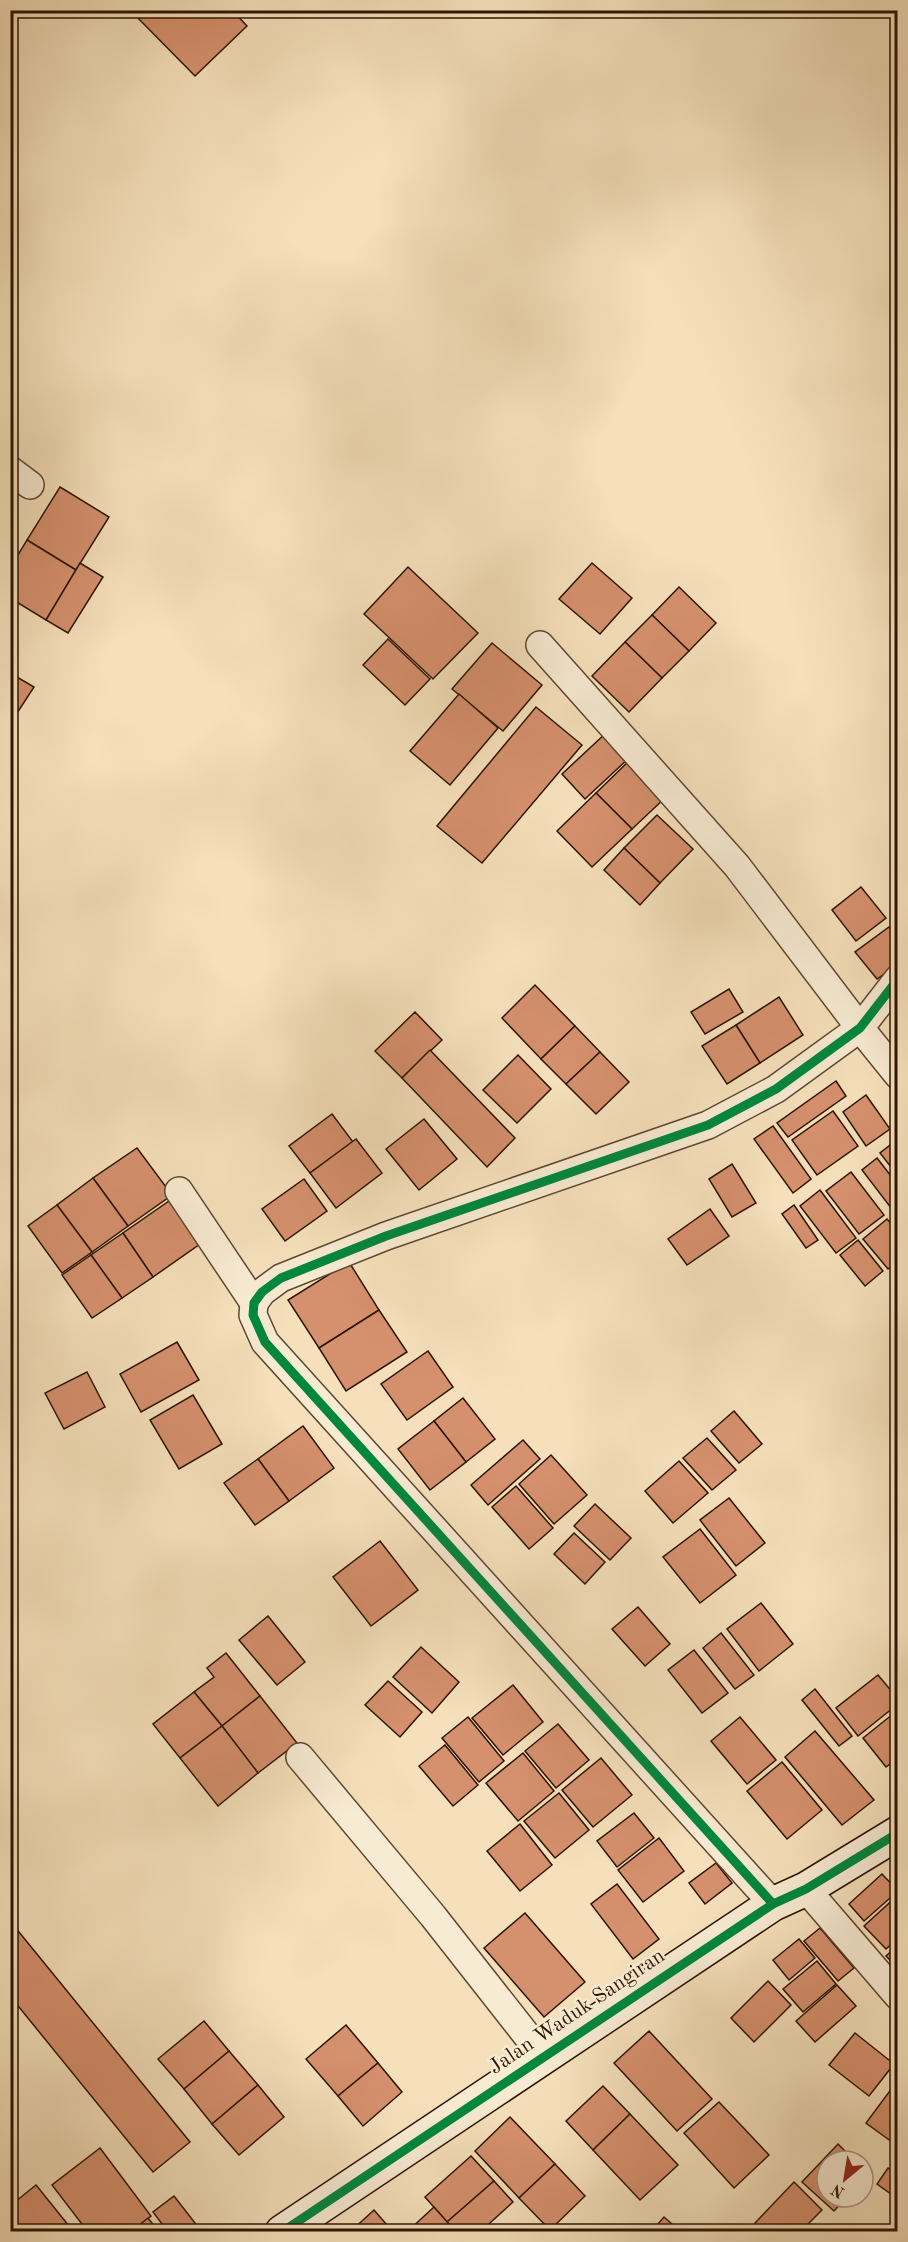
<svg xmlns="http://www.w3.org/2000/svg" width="908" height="2242" viewBox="0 0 908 2242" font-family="'Old Standard TT',serif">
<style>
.building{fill:#d5906d;stroke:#2d1400;stroke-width:1.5}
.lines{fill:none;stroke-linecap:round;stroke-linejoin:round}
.street-casing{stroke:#5f472f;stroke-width:30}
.secondary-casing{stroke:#2d1400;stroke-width:36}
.street{stroke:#f8ebd3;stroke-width:27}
.secondary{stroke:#f8ebd3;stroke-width:33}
.cycleway-casing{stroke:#f8ebd3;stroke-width:13}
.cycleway{stroke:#00873e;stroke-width:9}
.labels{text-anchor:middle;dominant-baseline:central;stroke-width:5;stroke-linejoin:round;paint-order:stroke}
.street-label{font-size:21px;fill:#2d1400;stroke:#f8ebd3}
</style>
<rect width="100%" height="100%" fill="#f5e0bb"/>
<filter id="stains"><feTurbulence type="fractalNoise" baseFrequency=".00333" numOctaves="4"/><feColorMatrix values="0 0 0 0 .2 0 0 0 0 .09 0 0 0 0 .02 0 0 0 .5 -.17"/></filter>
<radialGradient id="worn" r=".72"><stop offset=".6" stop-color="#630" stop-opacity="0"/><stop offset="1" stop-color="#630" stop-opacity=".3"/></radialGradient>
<g class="building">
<polygon points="130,10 232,10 247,26 195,76"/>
<polygon points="60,487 109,517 76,570 27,540"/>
<polygon points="27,540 76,570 46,620 10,598 10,568"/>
<polygon points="80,563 103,577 68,633 46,620"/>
<polygon points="592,563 632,598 600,634 559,599"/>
<polygon points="408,567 478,633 433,679 364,614"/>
<polygon points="679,587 716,623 689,651 652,615"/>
<polygon points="652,615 689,651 662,678 625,642"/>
<polygon points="388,639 430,679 405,705 363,665"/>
<polygon points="625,642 662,678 629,712 592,676"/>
<polygon points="492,643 542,685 503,731 452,689"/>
<polygon points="10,673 34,687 10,724"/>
<polygon points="459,694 498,728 450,785 410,751"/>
<polygon points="536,707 582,745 482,863 437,826"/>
<polygon points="607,732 630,757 585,799 562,774"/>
<polygon points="631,759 667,796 632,829 596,793"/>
<polygon points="596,793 632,829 592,867 557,831"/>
<polygon points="657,815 693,849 660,883 624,848"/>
<polygon points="624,848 660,883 640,905 604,870"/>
<polygon points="861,887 886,918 856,941 832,910"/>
<polygon points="889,927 898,938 898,964 877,979 855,952"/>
<polygon points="535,985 575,1026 541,1059 502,1018"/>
<polygon points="729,989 743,1012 705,1034 691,1012"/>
<polygon points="779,997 803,1035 760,1063 736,1025"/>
<polygon points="415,1012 442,1040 402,1078 375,1051"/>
<polygon points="736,1025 760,1063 727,1084 702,1046"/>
<polygon points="575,1026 600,1052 566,1084 541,1059"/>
<polygon points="430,1050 515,1138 487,1167 402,1078"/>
<polygon points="600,1052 629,1082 596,1114 566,1084"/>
<polygon points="518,1055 551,1089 517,1123 483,1090"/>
<polygon points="836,1081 846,1096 788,1137 777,1123"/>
<polygon points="866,1095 890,1129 866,1146 843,1112"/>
<polygon points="833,1111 858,1146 817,1175 792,1140"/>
<polygon points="332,1114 353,1142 310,1173 289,1146"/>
<polygon points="424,1119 457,1159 419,1190 386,1149"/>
<polygon points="773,1126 811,1179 793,1193 754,1139"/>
<polygon points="356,1139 382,1173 336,1208 310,1173"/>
<polygon points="898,1139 898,1176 880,1153"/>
<polygon points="137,1148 172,1195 128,1226 93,1178"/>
<polygon points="877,1158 898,1185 898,1217 862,1170"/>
<polygon points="732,1164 756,1203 732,1217 709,1179"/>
<polygon points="851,1172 884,1215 859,1234 826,1191"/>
<polygon points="93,1178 128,1226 92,1252 57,1205"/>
<polygon points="304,1179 327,1211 285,1241 262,1209"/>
<polygon points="820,1190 856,1238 836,1253 800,1206"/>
<polygon points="169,1201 200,1244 153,1277 123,1233"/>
<polygon points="57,1205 92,1252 62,1273 28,1226"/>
<polygon points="794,1205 818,1240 806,1248 782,1214"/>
<polygon points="710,1209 729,1236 687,1265 668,1239"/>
<polygon points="887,1219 898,1232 898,1261 888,1269 863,1239"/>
<polygon points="123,1233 153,1277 122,1298 91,1255"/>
<polygon points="858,1240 883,1271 865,1286 840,1255"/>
<polygon points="91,1255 122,1298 92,1318 62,1275"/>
<polygon points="349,1262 379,1310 319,1348 288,1300"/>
<polygon points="379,1310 407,1352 346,1391 319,1348"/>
<polygon points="177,1342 199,1380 141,1412 120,1374"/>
<polygon points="428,1351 453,1387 407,1420 381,1384"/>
<polygon points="87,1372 105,1407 64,1429 45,1393"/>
<polygon points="193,1395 222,1444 179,1469 150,1420"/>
<polygon points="463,1398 495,1439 466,1462 434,1421"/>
<polygon points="734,1411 762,1444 739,1463 711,1431"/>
<polygon points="434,1421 466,1462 430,1490 398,1449"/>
<polygon points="303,1426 334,1468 289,1501 258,1459"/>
<polygon points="707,1438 736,1470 712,1490 683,1458"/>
<polygon points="523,1440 540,1459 488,1505 471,1485"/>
<polygon points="551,1455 587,1495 554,1524 519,1484"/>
<polygon points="258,1459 289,1501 255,1525 224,1483"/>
<polygon points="679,1461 708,1493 673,1523 645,1491"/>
<polygon points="516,1486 553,1528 529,1549 492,1507"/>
<polygon points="729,1498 765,1543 736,1566 700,1520"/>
<polygon points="595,1504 631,1538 610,1560 574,1526"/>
<polygon points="700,1529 736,1575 700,1603 663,1557"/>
<polygon points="574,1533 605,1562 585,1584 554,1554"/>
<polygon points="380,1541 418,1590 371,1626 333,1577"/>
<polygon points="761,1603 793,1644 759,1671 727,1629"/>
<polygon points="638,1607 670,1644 645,1666 612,1629"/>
<polygon points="268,1616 305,1662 277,1685 239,1640"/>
<polygon points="721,1633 754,1675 735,1689 703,1648"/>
<polygon points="421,1647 459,1682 432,1713 393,1677"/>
<polygon points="694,1650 728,1693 702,1713 668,1670"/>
<polygon points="226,1653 260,1696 222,1726 194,1692 214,1677 207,1668"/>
<polygon points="878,1675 898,1699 898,1704 858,1736 836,1708"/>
<polygon points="388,1681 422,1712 400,1737 365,1705"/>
<polygon points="513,1685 543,1722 503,1755 472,1718"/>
<polygon points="815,1689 852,1736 839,1746 802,1700"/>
<polygon points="194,1692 222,1726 180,1758 153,1724"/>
<polygon points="260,1696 297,1743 258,1773 222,1726"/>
<polygon points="898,1710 898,1758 886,1767 863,1738"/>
<polygon points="468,1717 504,1761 479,1782 442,1738"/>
<polygon points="740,1717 776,1760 747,1784 711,1741"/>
<polygon points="558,1724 589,1760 556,1788 525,1751"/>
<polygon points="222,1726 258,1773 218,1806 180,1758"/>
<polygon points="815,1731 874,1800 842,1825 785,1757"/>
<polygon points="445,1745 478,1785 453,1806 419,1766"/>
<polygon points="523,1753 554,1791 518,1821 486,1783"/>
<polygon points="601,1758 632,1795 593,1827 562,1790"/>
<polygon points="782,1762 822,1810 787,1839 747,1791"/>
<polygon points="559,1793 589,1830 555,1858 524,1821"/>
<polygon points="634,1813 654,1838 617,1867 597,1841"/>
<polygon points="520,1824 552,1865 520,1891 487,1851"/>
<polygon points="659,1838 684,1871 643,1902 618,1870"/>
<polygon points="716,1863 732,1883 705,1904 689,1883"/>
<polygon points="882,1874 898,1891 864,1921 849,1904"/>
<polygon points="617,1884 659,1939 633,1959 591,1904"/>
<polygon points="898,1895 898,1938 886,1949 864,1926"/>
<polygon points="525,1913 585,1982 544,2017 484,1948"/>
<polygon points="10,1921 190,2142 153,2172 10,1996"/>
<polygon points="820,1928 854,1968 838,1981 804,1941"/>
<polygon points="799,1939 815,1958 789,1980 773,1960"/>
<polygon points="898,1945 898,1968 886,1956"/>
<polygon points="817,1961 836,1984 803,2012 783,1989"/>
<polygon points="768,1981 791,2005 754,2042 731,2018"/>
<polygon points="837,1985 856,2006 815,2042 796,2021"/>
<polygon points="204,2021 229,2051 184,2089 158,2059"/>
<polygon points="346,2025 378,2063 338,2096 306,2059"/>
<polygon points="649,2031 712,2099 677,2131 614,2063"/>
<polygon points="855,2033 894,2064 869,2096 829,2065"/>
<polygon points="229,2051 258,2085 212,2124 184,2089"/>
<polygon points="378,2063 402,2092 363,2126 338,2096"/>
<polygon points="898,2080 898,2134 892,2142 866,2123"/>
<polygon points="258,2085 284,2117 239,2155 212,2124"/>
<polygon points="603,2086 630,2114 593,2150 566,2121"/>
<polygon points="719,2102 769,2155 734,2188 684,2133"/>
<polygon points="630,2114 678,2165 640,2200 593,2150"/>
<polygon points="510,2117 555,2164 519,2198 475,2151"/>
<polygon points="838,2144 855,2161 827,2161 827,2197 847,2197 834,2211 802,2182"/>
<polygon points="100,2148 151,2216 131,2232 88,2232 52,2185"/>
<polygon points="471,2156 494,2181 447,2222 425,2197"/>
<polygon points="555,2164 585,2196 550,2230 519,2198"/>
<polygon points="888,2168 898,2174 898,2199 877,2184"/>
<polygon points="494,2181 513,2202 480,2232 456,2232 447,2222"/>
<polygon points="794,2182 822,2210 800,2232 764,2232 755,2223"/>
<polygon points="36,2185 69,2226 62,2232 10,2232 10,2206"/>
<polygon points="174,2196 202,2232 168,2232 153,2212"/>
<polygon points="434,2207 456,2232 407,2232"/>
<polygon points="374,2210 393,2232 350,2232"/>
<polygon points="664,2217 681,2232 651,2232"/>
<polygon points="148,2218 159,2232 131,2232"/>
</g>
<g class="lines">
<defs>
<g id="street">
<polyline points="10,470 30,485"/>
<polyline points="540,645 737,866 860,1028 898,1075"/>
<polyline points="179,1191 254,1303"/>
<polyline points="300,1757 433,1916 543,2056"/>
<polyline points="806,1889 898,1996"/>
<polyline points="773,1904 265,1342 253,1315 254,1303 262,1292 281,1278 386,1236 708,1125 776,1089 860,1028 898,979"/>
</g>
<polyline id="secondary" points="282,2232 773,1904 806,1889 898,1833"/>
</defs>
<use href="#street" class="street-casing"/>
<use href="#secondary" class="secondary-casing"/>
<use href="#street" class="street"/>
<use href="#secondary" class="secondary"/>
<defs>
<g id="cycleway">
<polyline points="773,1904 265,1342 253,1315 254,1303 262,1292 281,1278 386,1236 708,1125 776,1089 860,1028 898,979"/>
<polyline points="282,2232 773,1904 806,1889 898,1833"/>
</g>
</defs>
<use href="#cycleway" class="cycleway-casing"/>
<use href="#cycleway" class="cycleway"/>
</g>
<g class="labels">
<g class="street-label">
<text transform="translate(577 2012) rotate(-34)">Jalan Waduk Sangiran</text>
</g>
</g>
<rect width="908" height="2242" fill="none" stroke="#f5e0bb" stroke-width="36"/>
<rect x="12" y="12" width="884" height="2218" fill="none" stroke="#2d1400" stroke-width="3"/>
<rect x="18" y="18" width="872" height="2206" fill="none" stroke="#2d1400" stroke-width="1.5"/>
<g transform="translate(845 2179) rotate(210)"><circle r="28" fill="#f8ebd3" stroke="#a7957f" stroke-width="1.5"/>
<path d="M0-4.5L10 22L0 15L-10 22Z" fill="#8f2418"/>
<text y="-9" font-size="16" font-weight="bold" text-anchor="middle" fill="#2d1400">N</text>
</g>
<rect width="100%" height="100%" filter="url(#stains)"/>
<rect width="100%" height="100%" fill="url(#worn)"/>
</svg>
